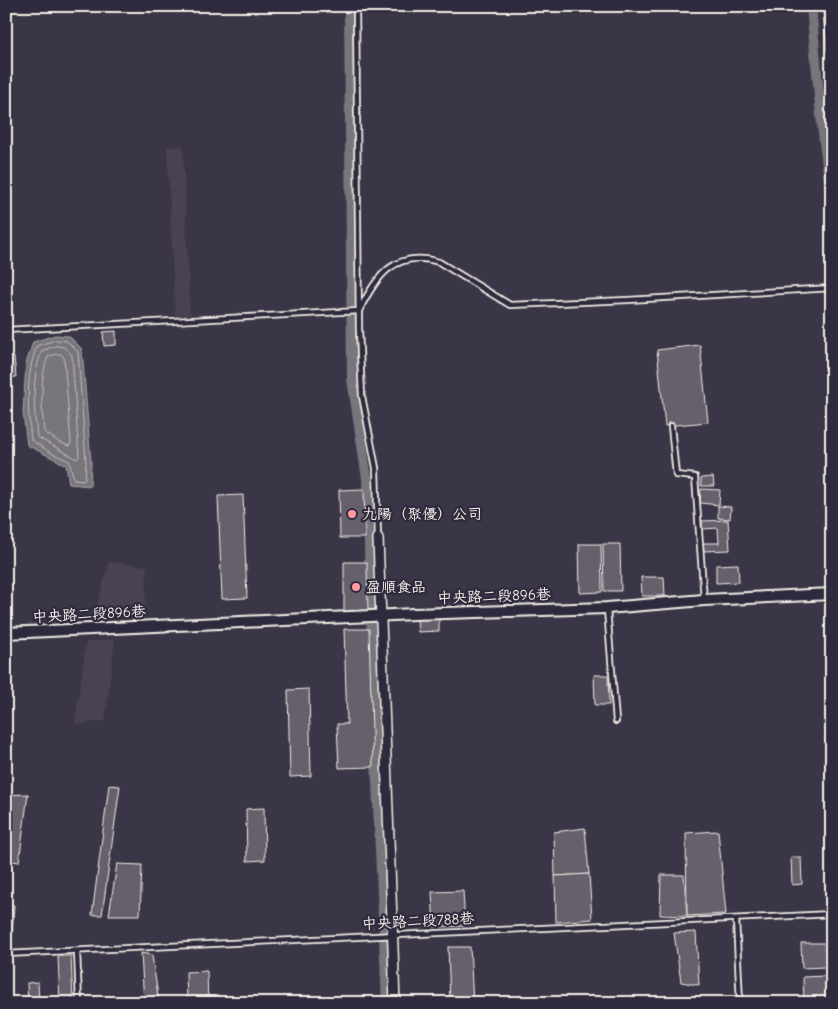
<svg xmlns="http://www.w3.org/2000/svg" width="838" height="1009" viewBox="0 0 838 1009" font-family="'Comic Neue','LXGW WenKai TC',sans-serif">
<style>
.built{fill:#484352}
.water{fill:#78747b;stroke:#aaa6a7}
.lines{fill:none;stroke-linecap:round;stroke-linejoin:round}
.shore{stroke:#c2bfbc;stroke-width:1}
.canal{stroke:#78747b;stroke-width:10}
.building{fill:#65616c;stroke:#f4f1e8}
.service-casing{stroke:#f4f1e8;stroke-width:8}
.minor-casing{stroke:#f4f1e8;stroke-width:12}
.tertiary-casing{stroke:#f4f1e8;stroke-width:14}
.service{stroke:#2f2a3d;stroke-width:4.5}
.minor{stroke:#2f2a3d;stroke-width:9}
.tertiary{stroke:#2f2a3d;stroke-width:10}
.poi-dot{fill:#ff9aa2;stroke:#2f2a3d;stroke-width:2}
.labels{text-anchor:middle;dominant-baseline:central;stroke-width:4.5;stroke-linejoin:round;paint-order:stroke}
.poi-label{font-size:15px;fill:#f4f1e8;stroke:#2f2a3d;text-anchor:start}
.street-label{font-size:15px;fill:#f4f1e8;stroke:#2f2a3d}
</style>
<rect width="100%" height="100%" fill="#3b3647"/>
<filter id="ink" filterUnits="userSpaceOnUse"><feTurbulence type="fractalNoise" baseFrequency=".02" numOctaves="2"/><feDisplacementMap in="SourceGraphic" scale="10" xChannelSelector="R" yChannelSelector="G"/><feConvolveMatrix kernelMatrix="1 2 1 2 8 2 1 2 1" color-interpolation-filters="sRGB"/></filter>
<g filter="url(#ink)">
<g class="built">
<polygon points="183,146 190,316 175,317 167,147"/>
<polygon points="109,562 147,566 145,615 94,618"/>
<polygon points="115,639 105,721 75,724 86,642"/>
</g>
<polygon class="water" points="55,335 69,336 82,349 91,462 90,486 69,484 66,465 27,445 23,412 26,364 33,342"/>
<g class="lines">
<g class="shore">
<path d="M56,340L67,341L78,352L86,462L85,478L83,480L74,479L69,461L53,454L31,440C28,410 25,375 37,346Z"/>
<path d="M56,346L64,347L72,355L79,457L77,459L37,437C34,409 31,377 42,351Z"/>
<path d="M57,354H61L64,358L71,443L69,446L59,442L44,432C42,410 39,378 48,357Z"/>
</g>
<g class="canal">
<polyline points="349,6 352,379 367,479 374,716 387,1003"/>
<path d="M811,6C817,70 821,134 832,197"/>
</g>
</g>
<g class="building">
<polygon points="116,331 116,345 104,346 103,332"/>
<polygon points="700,345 708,422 665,426 657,350"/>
<polygon points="6,357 14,357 16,377 6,378"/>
<polygon points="713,477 714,486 701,486 701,478"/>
<polygon points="364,489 365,538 340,538 339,490"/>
<polygon points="701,489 720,490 719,505 700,503"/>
<polygon points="243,495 247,598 222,599 218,496"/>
<polygon points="718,506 731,507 730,519 718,518"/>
<polygon points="728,520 730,550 704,551 703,543 719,543 718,528 702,529 702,521"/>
<polygon points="579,544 601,544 602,592 580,593"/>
<polygon points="603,544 620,544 621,591 604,591"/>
<polygon points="344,562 367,562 368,612 344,612"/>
<polygon points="738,564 739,582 716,583 716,565"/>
<polygon points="641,577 664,577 665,596 642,596"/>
<polygon points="439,618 439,631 418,632 417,619"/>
<polygon points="344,629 369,629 373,767 339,768 337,724 347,724"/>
<polygon points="594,675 608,675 609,705 595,705"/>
<polygon points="309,689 311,776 290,777 288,690"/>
<polygon points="109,785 120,786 102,915 92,915"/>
<polygon points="28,794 19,862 6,860 6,795"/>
<polygon points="264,808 265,860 247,861 246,809"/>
<polygon points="585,828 589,874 555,876 554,832"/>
<polygon points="718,831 726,914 687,916 686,833"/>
<polygon points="791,857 801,857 802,884 792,885"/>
<polygon points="117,864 142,865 140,915 109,915"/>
<polygon points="589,874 592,919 556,922 555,876"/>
<polygon points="661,875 684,875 687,916 660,915"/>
<polygon points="463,891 465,926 434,927 432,892"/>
<polygon points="6,905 14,905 11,946 6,946"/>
<polygon points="696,932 699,985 681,982 674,933"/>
<polygon points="801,943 824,943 825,967 802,968"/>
<polygon points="448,947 470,947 473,1003 450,1003"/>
<polygon points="141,953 152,955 159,1003 144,1003"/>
<polygon points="58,956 71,956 73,1003 60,1003"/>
<polygon points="207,971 208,1003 187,1003 186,972"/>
<polygon points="825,976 827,1003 804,1003 803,977"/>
<polygon points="38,982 39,1003 28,1003 27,983"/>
</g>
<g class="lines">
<defs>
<g id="service">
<polyline points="356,6 359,329 362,396 376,468 378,538"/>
<path d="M6,330L359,311C376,276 395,249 439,262L510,305L628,300L832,288"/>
<polyline points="671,426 676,475 695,477 704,600"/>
<polyline points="607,609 616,721"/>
<polyline points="736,919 740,1003"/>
<polyline points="77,951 79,1003"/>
<polyline points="6,954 832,914"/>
</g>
<g id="minor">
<polyline points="828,6 832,49"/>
<polyline points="378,538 395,1003"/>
</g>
<polyline id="tertiary" points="6,633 414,614 607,608 704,600 832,594"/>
</defs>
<use href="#service" class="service-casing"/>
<use href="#minor" class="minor-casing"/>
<use href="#tertiary" class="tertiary-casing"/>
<use href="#service" class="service"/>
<use href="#minor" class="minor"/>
<use href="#tertiary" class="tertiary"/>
</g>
</g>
<g class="poi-dot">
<circle cx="352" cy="514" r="5"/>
<circle cx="356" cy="587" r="5"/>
</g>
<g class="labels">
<g class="poi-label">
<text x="362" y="514">九陽（聚優）公司</text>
<text x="366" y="587">盈順食品</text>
</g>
<g class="street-label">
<text transform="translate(494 596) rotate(-2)">中央路二段896巷</text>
<text transform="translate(89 614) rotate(-3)">中央路二段896巷</text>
<text transform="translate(418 921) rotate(-3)">中央路二段788巷</text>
</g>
</g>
<rect width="838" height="1009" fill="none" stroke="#2f2a3d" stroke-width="25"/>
<rect x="12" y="12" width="813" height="984" fill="none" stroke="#f4f1e8" stroke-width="2" filter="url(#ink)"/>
</svg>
